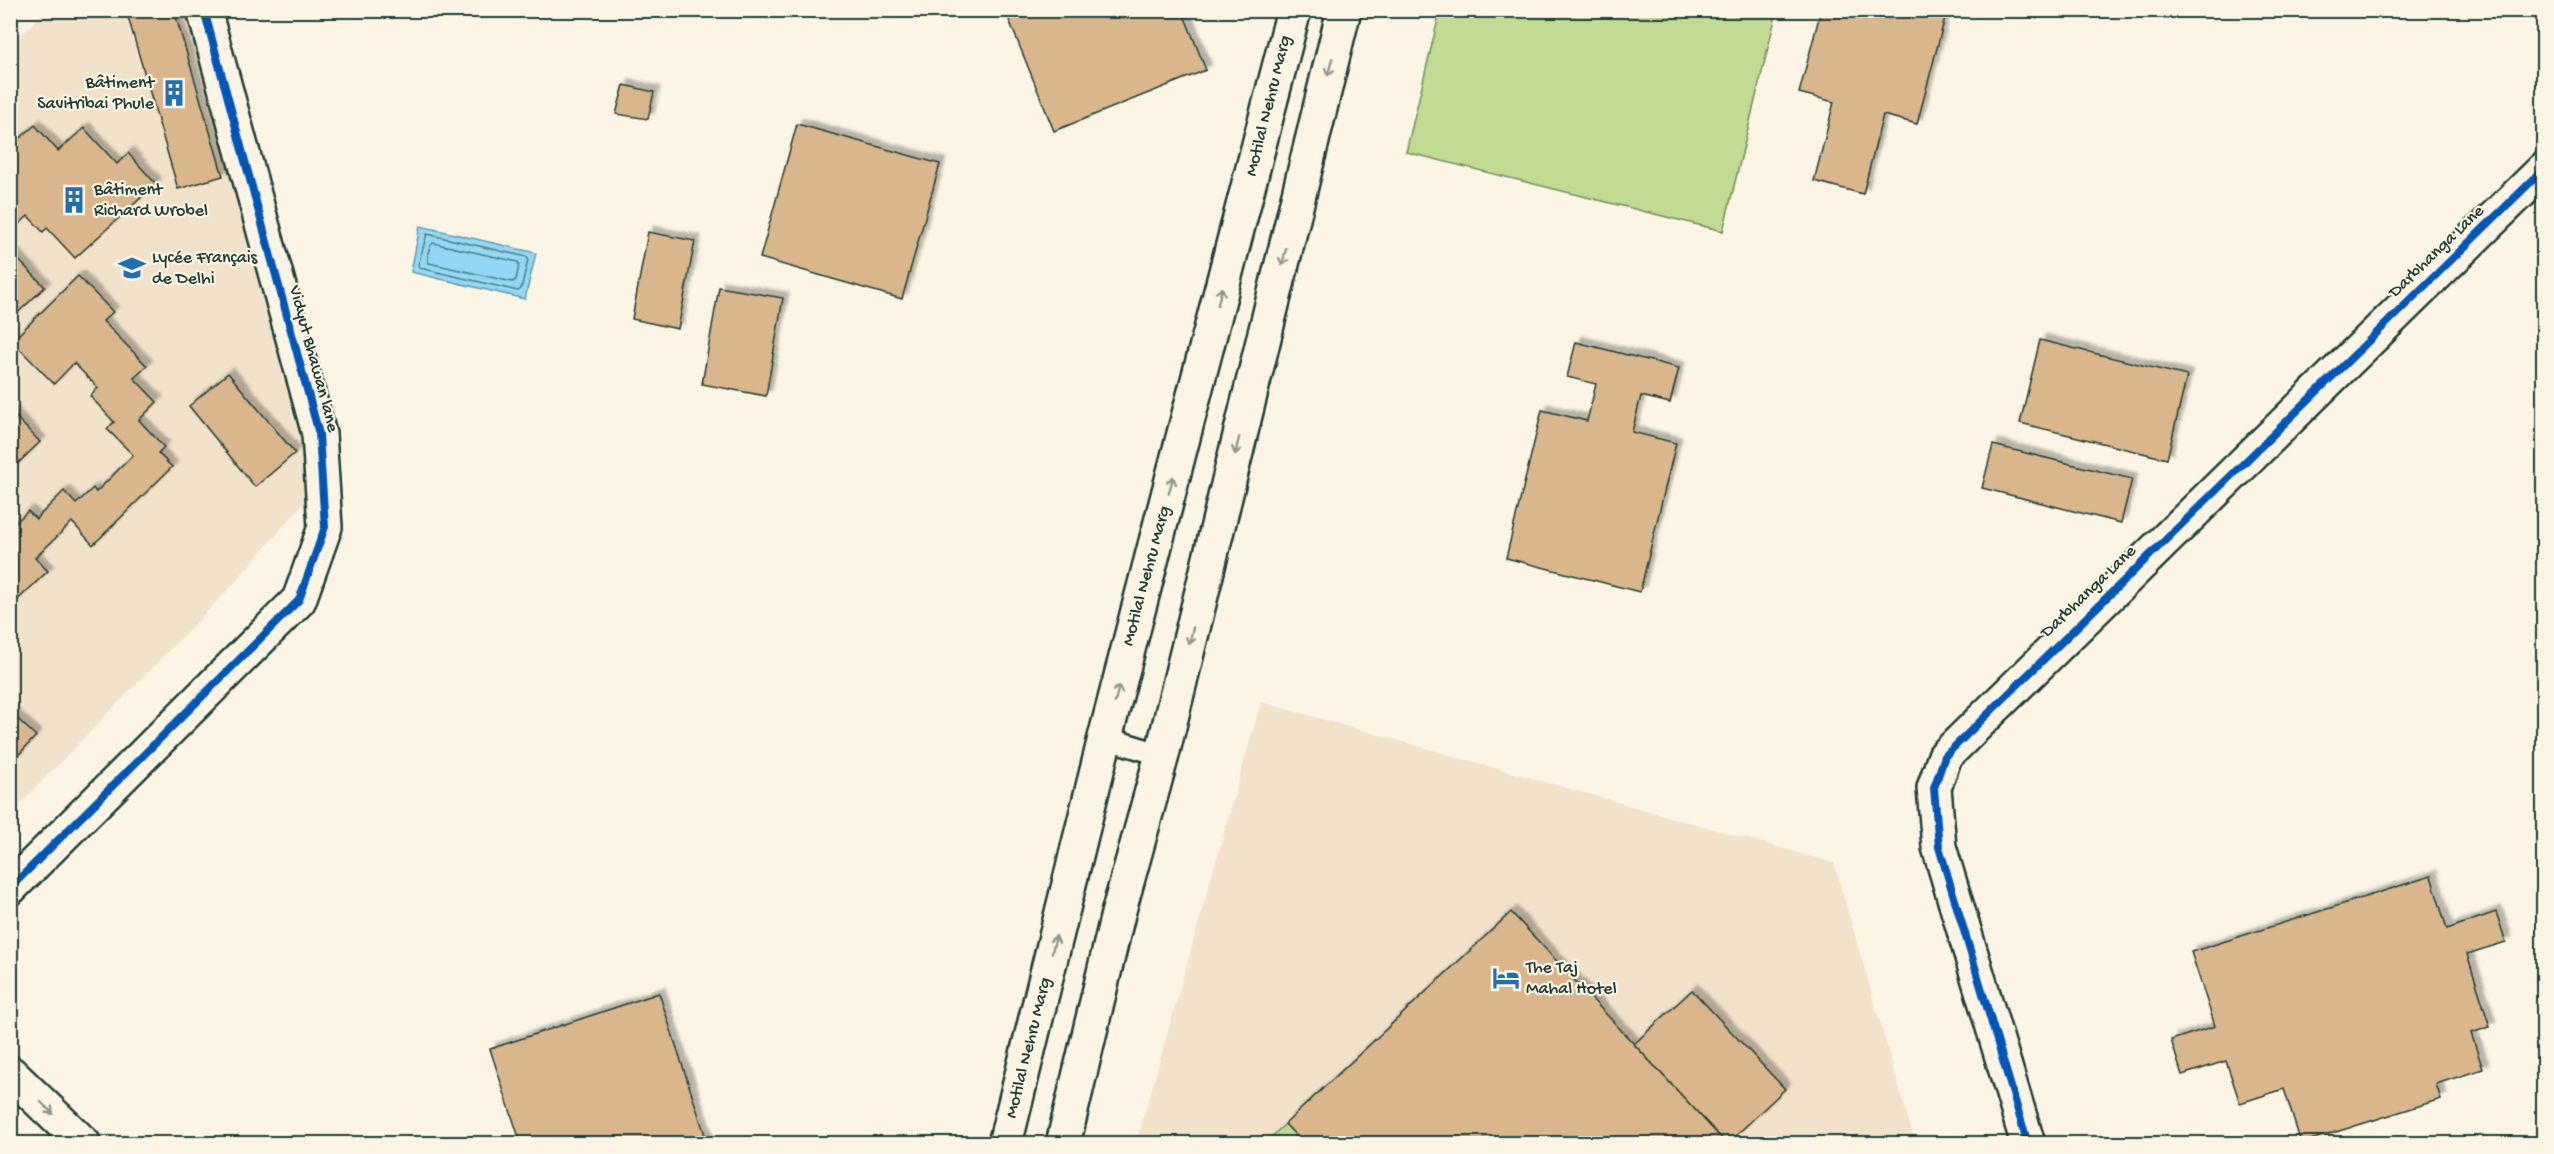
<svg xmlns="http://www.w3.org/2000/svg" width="2554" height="1154" viewBox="0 0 2554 1154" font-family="'Gochi Hand',sans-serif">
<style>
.built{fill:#f2e2ca}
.green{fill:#c1db92;stroke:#708c63;stroke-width:1.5}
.water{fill:#92d8f4;stroke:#649aa7;stroke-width:1.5}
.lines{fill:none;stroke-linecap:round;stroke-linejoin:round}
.shore{stroke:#4d7b81;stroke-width:1.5}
.building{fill:#d9b68b;stroke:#1f3d34;stroke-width:1.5;filter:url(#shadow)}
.service-casing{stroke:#1f3d34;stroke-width:26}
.minor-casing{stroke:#1f3d34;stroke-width:38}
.secondary-casing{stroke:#1f3d34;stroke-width:38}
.service{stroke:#fcf5e5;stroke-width:21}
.minor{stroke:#fcf5e5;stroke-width:33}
.secondary{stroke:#fcf5e5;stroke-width:33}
.cycleway-casing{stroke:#fcf5e5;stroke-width:11}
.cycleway{stroke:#0057b8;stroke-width:8}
.oneway{stroke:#8e998c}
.labels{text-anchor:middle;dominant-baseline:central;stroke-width:4.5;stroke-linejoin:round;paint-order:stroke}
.poi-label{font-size:18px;fill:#1f3d34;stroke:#fcf5e5;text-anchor:start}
.street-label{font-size:18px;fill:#1f3d34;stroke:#fcf5e5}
</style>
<defs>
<filter id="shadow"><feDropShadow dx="5.5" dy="-5.5" stdDeviation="1.5" flood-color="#0004"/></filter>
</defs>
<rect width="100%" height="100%" fill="#fcf5e5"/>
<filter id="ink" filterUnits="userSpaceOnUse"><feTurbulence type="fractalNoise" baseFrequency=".0167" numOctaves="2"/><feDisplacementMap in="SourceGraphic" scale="12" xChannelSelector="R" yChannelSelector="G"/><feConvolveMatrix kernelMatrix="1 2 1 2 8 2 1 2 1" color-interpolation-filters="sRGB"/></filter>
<g filter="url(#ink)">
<g class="built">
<polygon points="45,11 186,11 314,491 228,590 11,813 11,45"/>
<polygon points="1261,702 1834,863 1915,1143 1136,1144"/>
</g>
<g class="green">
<polygon points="1440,11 1777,11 1723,231 1406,152"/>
<polygon points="1285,1124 1304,1144 1264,1144"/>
</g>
<polygon class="water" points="420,226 536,253 525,299 411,272"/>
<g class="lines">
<g class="shore">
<polygon points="427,234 527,257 528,260 521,289 518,291 420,268 418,265"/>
<path d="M433,243L518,262L519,265L516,280L512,282L429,263C426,258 429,246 433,243Z"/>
</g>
</g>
<g class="building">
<polygon points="126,10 174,10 223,176 178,189"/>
<polygon points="1005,10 1182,10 1206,70 1054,131"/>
<polygon points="1821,10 1947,10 1917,124 1883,115 1863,194 1814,181 1834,102 1799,93"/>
<polygon points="624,85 654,92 648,119 616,114"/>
<polygon points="797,124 940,164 902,299 760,258"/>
<polygon points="35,125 58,151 84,128 117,164 128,153 156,184 75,258 47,228 43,232 28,216 17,226 10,219 10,147"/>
<polygon points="648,232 695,241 678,329 632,319"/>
<polygon points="10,251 45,287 10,320"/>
<polygon points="78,276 113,312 103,321 147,366 134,378 157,402 139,420 164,447 158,453 172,467 93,545 72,522 35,558 48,571 10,607 10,519 15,523 28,511 36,519 64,491 76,504 93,488 96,492 133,455 107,429 114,422 90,396 98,388 74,363 54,384 12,341"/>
<polygon points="719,287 783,298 766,396 702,384"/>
<polygon points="2040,340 2187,376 2167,459 2020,423"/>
<polygon points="1576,342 1679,368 1670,403 1641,396 1632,432 1676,443 1640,592 1506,558 1542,410 1587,421 1596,384 1567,377"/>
<polygon points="228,373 295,453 255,487 189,406"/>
<polygon points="10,411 40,442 10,471"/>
<polygon points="1993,445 2132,479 2121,523 1982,488"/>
<polygon points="10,712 36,736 10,764"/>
<polygon points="2431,876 2447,929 2496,912 2506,942 2467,954 2490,1027 2471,1033 2483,1069 2436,1084 2441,1099 2301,1143 2284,1089 2240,1103 2226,1061 2182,1075 2171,1040 2215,1026 2191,952"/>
<polygon points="1511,912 1634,1044 1727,1144 1304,1144 1285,1124"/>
<polygon points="1692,990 1785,1089 1727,1144 1634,1044"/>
<polygon points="659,993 708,1144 521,1144 490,1049"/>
</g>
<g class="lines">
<defs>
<polyline id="service" points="1105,738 1162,755"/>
<g id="minor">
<polyline points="10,888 299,600 325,527 319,434 204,10"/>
<polyline points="2028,1144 1939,847 1934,788 1945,756 2544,169"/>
</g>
<g id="secondary">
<polyline points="10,1073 84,1144"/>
<polyline points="1005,1144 1105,738 1294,10"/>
<polyline points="1063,1144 1118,914 1162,755 1344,10"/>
</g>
</defs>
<use href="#service" class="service-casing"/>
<use href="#minor" class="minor-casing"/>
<use href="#secondary" class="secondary-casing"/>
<use href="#service" class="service"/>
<use href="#minor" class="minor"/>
<use href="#secondary" class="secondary"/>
<defs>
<g id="cycleway">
<polyline points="10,888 299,600 325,527 319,434 204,10"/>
<polyline points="2028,1144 1939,847 1934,788 1945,756 2544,169"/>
</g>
</defs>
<use href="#cycleway" class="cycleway-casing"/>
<use href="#cycleway" class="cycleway"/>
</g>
<defs><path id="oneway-shaft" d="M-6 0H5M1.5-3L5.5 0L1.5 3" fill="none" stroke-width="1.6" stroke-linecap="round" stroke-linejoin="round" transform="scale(1.5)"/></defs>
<g class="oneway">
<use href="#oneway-shaft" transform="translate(1330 67) rotate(104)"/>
<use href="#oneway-shaft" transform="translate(1284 257) rotate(104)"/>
<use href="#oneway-shaft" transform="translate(1220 296) rotate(-75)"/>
<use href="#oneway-shaft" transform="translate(1237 446) rotate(104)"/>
<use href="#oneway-shaft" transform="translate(1171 485) rotate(-75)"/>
<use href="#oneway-shaft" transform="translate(1191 636) rotate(104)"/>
<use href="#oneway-shaft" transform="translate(1117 694) rotate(-75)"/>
<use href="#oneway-shaft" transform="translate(1054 944) rotate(-76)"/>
<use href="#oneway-shaft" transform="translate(47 1108) rotate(44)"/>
</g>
</g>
<defs>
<symbol id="building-bare" viewBox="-9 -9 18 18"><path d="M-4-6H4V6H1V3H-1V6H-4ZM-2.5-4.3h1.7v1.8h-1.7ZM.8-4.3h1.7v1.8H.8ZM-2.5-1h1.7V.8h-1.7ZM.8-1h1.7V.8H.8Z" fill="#1f6fb2" stroke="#fcf5e5" stroke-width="2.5" paint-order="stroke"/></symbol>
<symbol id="school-bare" viewBox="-9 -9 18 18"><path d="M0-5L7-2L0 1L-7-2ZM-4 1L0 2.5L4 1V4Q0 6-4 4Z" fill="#1f6fb2" stroke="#fcf5e5" stroke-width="2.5" paint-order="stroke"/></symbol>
<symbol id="hotel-bare" viewBox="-9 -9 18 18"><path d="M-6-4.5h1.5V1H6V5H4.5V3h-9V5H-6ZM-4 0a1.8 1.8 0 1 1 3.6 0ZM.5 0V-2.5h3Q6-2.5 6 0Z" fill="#1f6fb2" stroke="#fcf5e5" stroke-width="2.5" paint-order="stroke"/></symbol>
</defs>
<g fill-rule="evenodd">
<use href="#building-bare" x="155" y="74" width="38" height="38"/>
<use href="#building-bare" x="55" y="181" width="38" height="38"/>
<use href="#school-bare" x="113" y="249" width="38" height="38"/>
<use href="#hotel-bare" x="1487" y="959" width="38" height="38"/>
</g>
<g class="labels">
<g class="poi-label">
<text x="154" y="83" text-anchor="end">Bâtiment<tspan x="154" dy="21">Savitribai Phule</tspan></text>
<text x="94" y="190">Bâtiment<tspan x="94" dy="21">Richard Wrobel</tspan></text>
<text x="152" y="258">Lycée Français<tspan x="152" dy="21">de Delhi</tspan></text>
<text x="1526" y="968">The Taj<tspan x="1526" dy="21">Mahal Hotel</tspan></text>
</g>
<g class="street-label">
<text transform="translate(1269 106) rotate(-76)">Motilal Nehru Marg</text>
<text transform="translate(2437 252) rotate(-44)">Darbhanga Lane</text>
<text transform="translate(313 359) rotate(75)">Vidyut Bhawan lane</text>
<text transform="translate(1147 576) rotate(-75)">Motilal Nehru Marg</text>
<text transform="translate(2089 592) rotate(-44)">Darbhanga Lane</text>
<text transform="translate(1029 1048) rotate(-76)">Motilal Nehru Marg</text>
</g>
</g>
<rect width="2554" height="1154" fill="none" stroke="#fcf5e5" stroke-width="36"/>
<rect x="18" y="18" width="2518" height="1118" fill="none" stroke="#1f3d34" stroke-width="2" filter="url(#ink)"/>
</svg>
